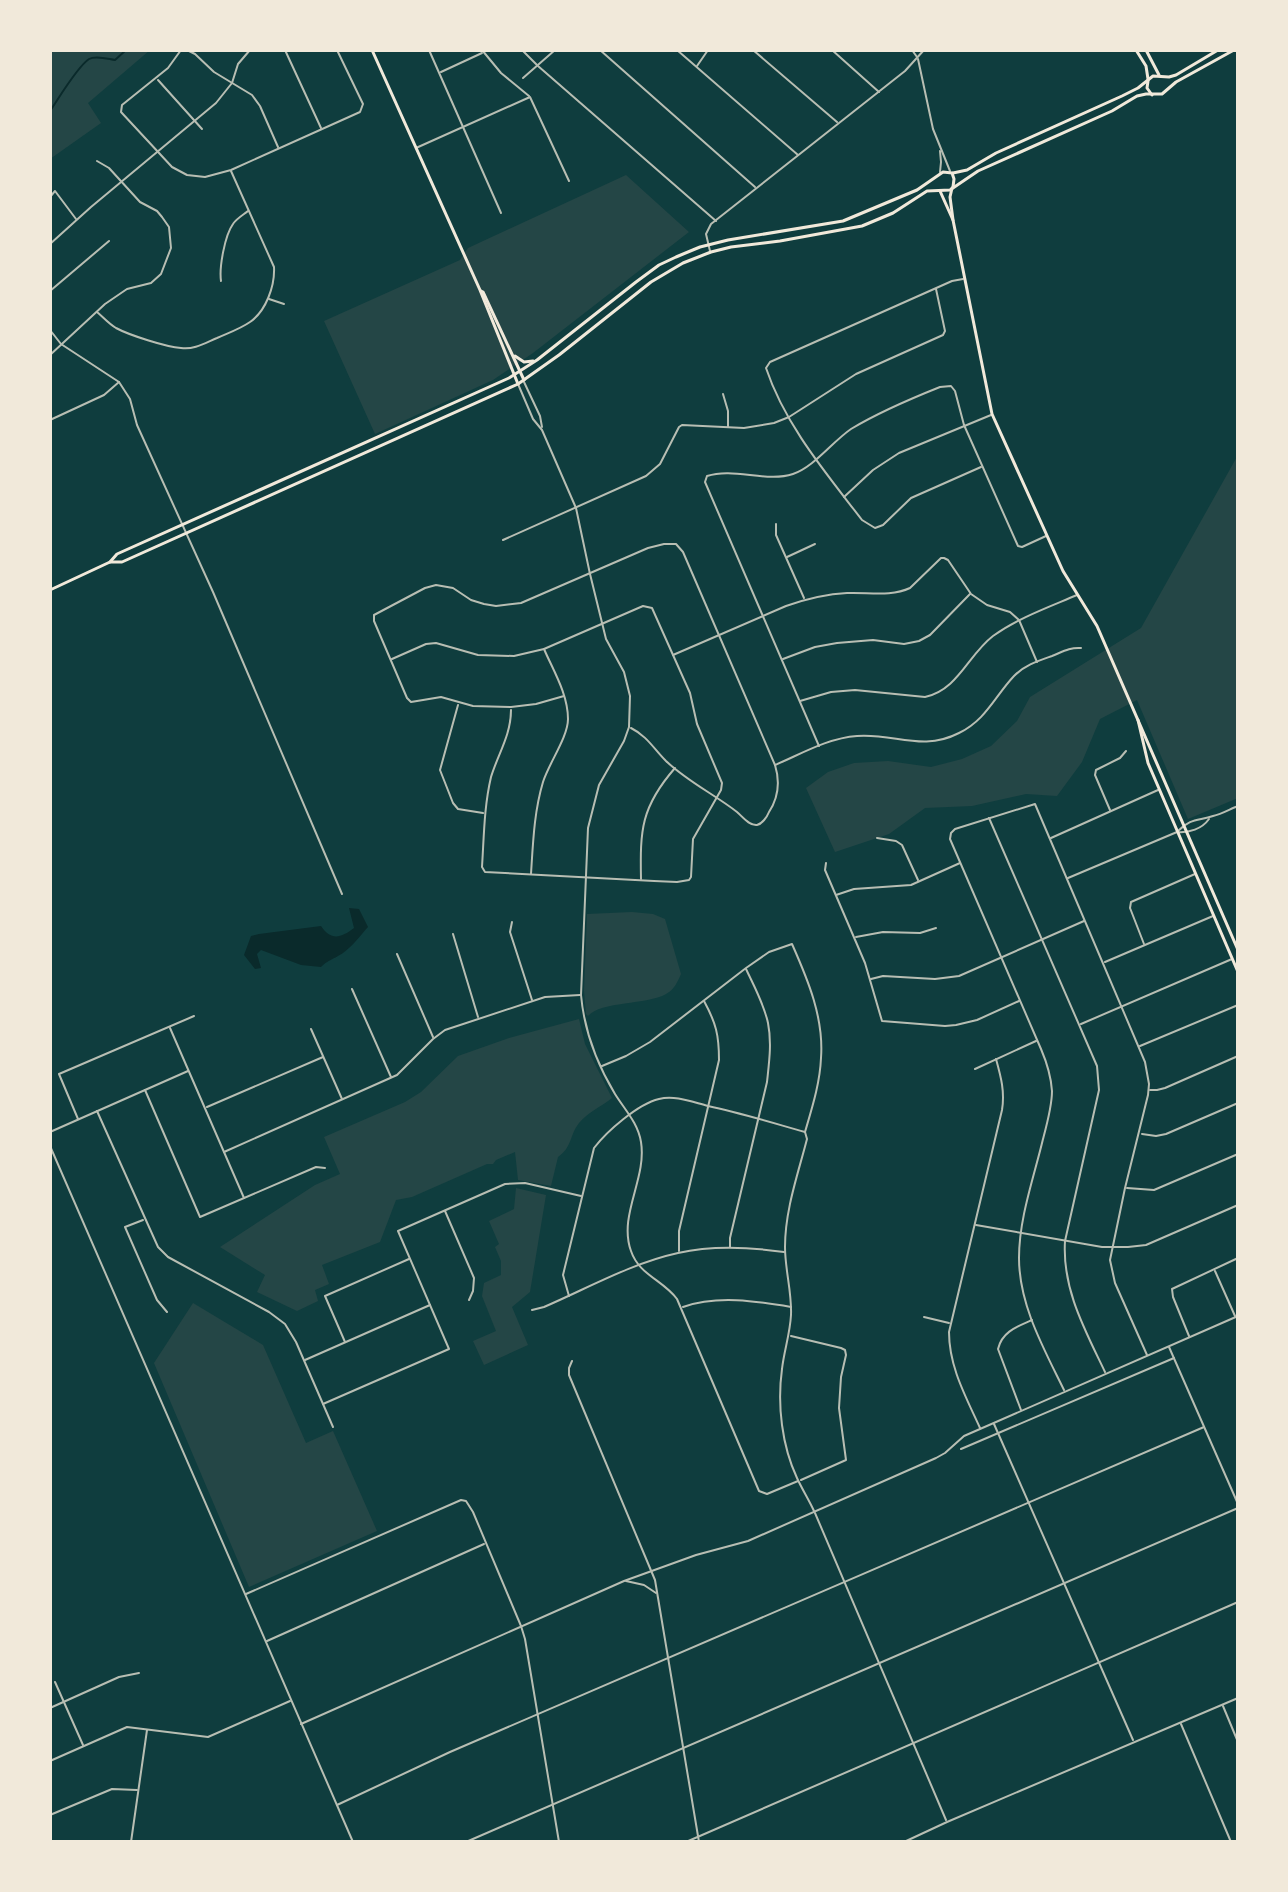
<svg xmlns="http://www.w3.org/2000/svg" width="1288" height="1892" viewBox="0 0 1288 1892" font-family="'Public Sans',sans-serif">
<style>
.green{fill:#244646}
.water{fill:#0a2a2b}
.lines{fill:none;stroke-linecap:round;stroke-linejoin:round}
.stream{stroke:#0a2a2b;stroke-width:2}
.minor{stroke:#b8beb3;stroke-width:2}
.tertiary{stroke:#b8beb3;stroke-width:2}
.secondary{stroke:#f1e9da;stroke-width:3}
</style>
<rect width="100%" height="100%" fill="#0f3d3e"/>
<g class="green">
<polygon points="50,50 150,50 88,103 101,123 50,159"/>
<polygon points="626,175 689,232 533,353 493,380 375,434 324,321 460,260 468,248"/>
<polygon points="1238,455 1238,798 1188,819 1137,700 1100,719 1082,762 1057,796 1026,794 972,806 925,808 889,834 835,852 806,788 828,772 854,763 888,761 931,767 962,759 991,746 1017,721 1030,697 1141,628"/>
<path d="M632,912L653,914L665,919L681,974C678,981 674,990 666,994C647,1005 601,1001 588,1016L586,1014L584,991L587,914Z"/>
<path d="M579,1019L585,1044L612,1098C602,1106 587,1113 579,1123C569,1136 573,1146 558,1157L551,1186L518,1180L515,1152L496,1160L493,1164H487L412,1197L396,1200L380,1242L322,1265L329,1284L315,1290L318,1301L297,1311L257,1292L265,1275L220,1247L315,1185L340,1174L324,1137L405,1102L421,1092L458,1056L509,1038Z"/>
<polygon points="516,1188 546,1195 530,1292 512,1307 528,1345 484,1365 473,1341 496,1331 482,1296 484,1283 501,1275 501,1261 495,1247 499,1244 489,1221 514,1209"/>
<polygon points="193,1303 263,1345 306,1443 333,1431 377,1531 249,1587 154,1363"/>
</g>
<path class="water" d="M349,908L359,909L368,927C359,937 350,950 338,956C331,960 327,961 321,967L301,965L261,950L257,954L261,968L255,969L244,955L251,936L259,934L321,926C331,941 341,938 354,928Z"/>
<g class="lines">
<path class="stream" d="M50,111C59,98 77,67 89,59C96,55 108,59 115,60L126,50"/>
<g class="minor">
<polyline points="181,50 168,68 122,105 121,112 172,167 187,175 205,177 231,170 360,112 363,104 337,50"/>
<polyline points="187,50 195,54 214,72 252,95 260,106 278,147"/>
<polyline points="285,50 321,128"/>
<polyline points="429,50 501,213"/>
<polyline points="482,50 501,73 529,96"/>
<polyline points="522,50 538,66 716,221"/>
<polyline points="600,50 755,187"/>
<polyline points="677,50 798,155"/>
<polyline points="753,50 837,122"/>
<polyline points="832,50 879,92"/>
<polyline points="912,50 917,57"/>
<polyline points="697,66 708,50"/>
<polyline points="441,72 482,53"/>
<polyline points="523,78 555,50"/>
<polyline points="158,80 202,129"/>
<polyline points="416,148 530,97 569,181"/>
<polyline points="50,197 55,191 76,219"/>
<polyline points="50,244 91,207 216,103 232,83 238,64 250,50"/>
<path d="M963,279L952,281L770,362L766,368C785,425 826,473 862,520L875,528L883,525L911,498L981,467"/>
<path d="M221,281C219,267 225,235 233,224C236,219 243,215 248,211"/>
<polyline points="50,291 109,241"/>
<polyline points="269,299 284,304"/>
<path d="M97,312C103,317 109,324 116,328C129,335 166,347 181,348C194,350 205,343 217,338C228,333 240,329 250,322C266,311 275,286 274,267L231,171"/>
<polyline points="50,330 61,344 119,382 130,399 137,425 213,592 342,894"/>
<polyline points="50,355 105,304 127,289 151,283 161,274 171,248 169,227 162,217 157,211 140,202 109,168 97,161"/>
<polyline points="723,394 728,411 728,427"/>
<polyline points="50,420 104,395 119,382"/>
<polyline points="844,497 873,470 899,453 991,415"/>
<polyline points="776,524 776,535 804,598"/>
<polyline points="503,540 646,476 660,464 679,427 682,425 744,428 774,423 789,417 856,374 943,335 945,331 936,289"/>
<polyline points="787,557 815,544"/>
<path d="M673,655L786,606C806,599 826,594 847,593C868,592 891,597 910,588L941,558H944L948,560L971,594L987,605L1010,612L1019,620L1037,662"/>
<path d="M392,659L426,644L436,643L478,655L514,656L544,649L643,606L652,608L690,693L697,724L722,783L721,790L693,839L691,877L689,880L677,882L654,881L485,872L482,867C484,836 484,807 491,777C498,754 511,735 511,710"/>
<polyline points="783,659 815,647 837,643 873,640 904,644 919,641 930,635 970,594"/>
<path d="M564,696L536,704L511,707L473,706L441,697L411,702L407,698L374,621V615L425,588L436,585L453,588L471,600L484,604L496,606L521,603L648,548L664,544H676L683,552L775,765C780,781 778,798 769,812C767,817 762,824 757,825C749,826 742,816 737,812C714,794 688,782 666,761C654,749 647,736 631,728"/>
<path d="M800,701L831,692L855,690L925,697C958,690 968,655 993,636C1018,618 1049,607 1077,595"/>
<polyline points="458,705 440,770 453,803 458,809 483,813"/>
<path d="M819,746L705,482L707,476C734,467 766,483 793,474C814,467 832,442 851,429C879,412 910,399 940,387L951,386L955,391L964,425L1018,546L1022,547L1046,536"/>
<path d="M775,765C801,754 828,738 857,736C895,733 922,752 959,733C986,720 995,696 1014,676C1025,665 1038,661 1052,656C1062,652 1070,647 1081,648"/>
<polyline points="1110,810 1095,775 1096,770 1120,758 1126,751"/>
<path d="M989,818L1097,1066L1099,1090L1065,1241C1062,1289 1085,1330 1105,1372"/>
<polyline points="877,838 896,841 902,845 918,880"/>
<polyline points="1051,838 1158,790"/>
<polyline points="826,863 825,870 865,963 882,1021 945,1026 956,1025 977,1020 1019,1001"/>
<path d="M531,874C533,843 534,812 543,782C549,763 568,737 568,719C568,694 553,670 544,649"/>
<polyline points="1068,878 1177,832"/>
<path d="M641,879C640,830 641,807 675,768"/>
<polyline points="836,895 854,889 911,885 960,863"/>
<polyline points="512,922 510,932 532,1000"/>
<polyline points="453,934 478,1017"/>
<polyline points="856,937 883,932 920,933 936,928"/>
<polyline points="1144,944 1130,908 1131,902 1195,874"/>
<polyline points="397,954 433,1037"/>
<polyline points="1105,962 1213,916"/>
<polyline points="871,979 883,976 935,979 959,976 1084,921"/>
<polyline points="352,989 391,1077"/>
<polyline points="1081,1024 1232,959"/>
<polyline points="170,1028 244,1198"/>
<polyline points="311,1029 342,1099"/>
<polyline points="1140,1046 1238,1005"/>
<path d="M602,1066L626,1056L650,1042L746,968L769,952L792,944C808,980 824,1018 821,1058C820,1083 812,1108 805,1132L807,1139C798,1174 785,1210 785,1247C785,1270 792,1292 791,1315C790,1334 784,1351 782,1369C777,1405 782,1446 797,1478C802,1489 809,1500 814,1511"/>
<polyline points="975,1069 1036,1041"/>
<polyline points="145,1090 200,1217 316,1167 325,1168"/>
<polyline points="1150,1090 1157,1090 1165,1088 1238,1056"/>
<polyline points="207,1107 323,1057"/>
<polyline points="97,1111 158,1247 168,1257 269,1312 285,1324 296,1342 333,1427"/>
<polyline points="78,1119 59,1074 194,1016"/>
<polyline points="50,1132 188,1071"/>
<polyline points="1142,1134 1156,1136 1166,1134 1238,1103"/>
<polyline points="224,1152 397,1075 433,1039 445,1030 545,997 580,995"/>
<polyline points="1127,1188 1154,1190 1238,1154"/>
<polyline points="445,1211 474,1278 473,1291 469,1300"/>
<polyline points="143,1220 125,1227 157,1300 167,1312"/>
<polyline points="976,1225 1102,1247 1128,1247 1146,1245 1238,1205"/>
<path d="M730,1247V1238L767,1082C769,1063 772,1043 768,1023C764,1004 754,986 746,969"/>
<path d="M679,1251V1231L719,1060C719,1035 716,1023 704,1001"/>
<polyline points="1215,1271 1235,1316"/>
<path d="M569,1296L563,1275L594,1148C607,1131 638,1104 659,1099C675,1095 692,1102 708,1106C741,1113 773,1123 805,1132"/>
<path d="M683,1307C717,1295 756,1301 791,1307"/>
<path d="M532,1310L544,1307C588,1288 632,1263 678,1253C713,1245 749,1247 784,1252"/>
<polyline points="924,1317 949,1323"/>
<polyline points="791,1336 841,1348 845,1350 846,1355 841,1377 839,1408 846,1460 801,1480"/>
<polyline points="1189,1336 1173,1297 1172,1289 1238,1258"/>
<polyline points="345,1342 325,1296 409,1259"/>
<polyline points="1169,1347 1238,1504"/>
<polyline points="305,1360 430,1305"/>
<polyline points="572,1361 569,1368 569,1375 655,1580 699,1842"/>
<path d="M1064,1390C1044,1349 1019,1305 1019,1258C1019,1218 1034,1177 1043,1139C1047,1124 1052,1106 1052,1091C1051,1076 1047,1063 1041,1049L950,839L951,833L955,829L1035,804L1145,1062L1149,1084L1148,1095L1125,1188L1110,1260L1115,1283L1147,1355"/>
<polyline points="323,1404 449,1349 398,1231 505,1184 525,1183 581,1196"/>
<path d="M1021,1410L998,1349C1002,1332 1016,1327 1032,1320"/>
<polyline points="994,1424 1133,1740"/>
<path d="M980,1428C966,1397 949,1367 949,1332L1002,1110C1005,1092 1001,1077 996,1059"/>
<polyline points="626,1581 644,1585 656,1593"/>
<polyline points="246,1594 461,1500 466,1501 473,1512 521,1626 525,1639 559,1842"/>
<polyline points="267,1641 484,1544"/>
<polyline points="55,1682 83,1745"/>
<polyline points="1223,1706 1238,1742"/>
<polyline points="50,1708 119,1677 139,1673"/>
<polyline points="1181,1724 1231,1842"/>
<polyline points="50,1761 127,1727 208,1737 290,1701"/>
<polyline points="337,1805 450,1752 1204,1427"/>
<polyline points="50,1815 112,1789 137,1790"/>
<polyline points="131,1842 147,1730"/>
<polyline points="466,1842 1238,1508"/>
<polyline points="686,1842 1238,1602"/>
</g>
<g class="tertiary">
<polyline points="918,59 933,129 950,171"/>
<polyline points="940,172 941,162 940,151"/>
<polyline points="710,251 706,234 711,224 905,71 924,50"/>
<polyline points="524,382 540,416 542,427"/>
<path d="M518,384L533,419L542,430L576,508L590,574L606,639L624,672L630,696L629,727L624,741L599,785L588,828L581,995C584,1029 597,1064 615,1094C625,1110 638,1123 641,1142C647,1179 618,1215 631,1251C639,1275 663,1280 677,1299L759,1491L767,1494L798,1481"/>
<path d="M1178,831C1191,818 1198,821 1213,816C1222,814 1230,809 1238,806"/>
<path d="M1177,832C1189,833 1202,829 1209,819"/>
<polyline points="50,1146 353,1842"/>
<polyline points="961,1449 1174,1358"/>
<polyline points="815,1513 946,1820"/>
<polyline points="301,1724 624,1581 696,1555 748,1541 936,1458 945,1453 964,1436 980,1429 1238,1316"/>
<polyline points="904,1842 947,1822 1238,1698"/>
</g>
<g class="secondary">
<polyline points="372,50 480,290 518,384"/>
<polyline points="1136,50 1146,66 1148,79"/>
<polyline points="1146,50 1159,75"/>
<polyline points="1148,81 1147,88 1152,95"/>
<polyline points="953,173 967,170 996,153 1122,96 1138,88 1153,76 1169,77 1176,75 1218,50"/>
<polyline points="952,188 950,197 953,220 992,414 1063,571 1097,626 1238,950"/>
<polyline points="940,191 953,220"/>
<polyline points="481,291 483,292 524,380"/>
<polyline points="515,356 524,362 533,361"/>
<polyline points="110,562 122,562 518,384 559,355 651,282 683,263 711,252 731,247 780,241 862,226 893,213 927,191 950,190 978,171 1112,111 1137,96 1146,94 1162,94 1176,82 1234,50"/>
<polyline points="50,590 110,562 117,554 509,378 537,360 636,282 659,265 676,257 700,247 728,240 843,221 917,190 943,172 952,173 954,179 953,187"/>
<polyline points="1138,720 1148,763 1238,972"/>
</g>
</g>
<rect width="1288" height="1892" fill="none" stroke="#f1e9da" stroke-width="104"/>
</svg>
